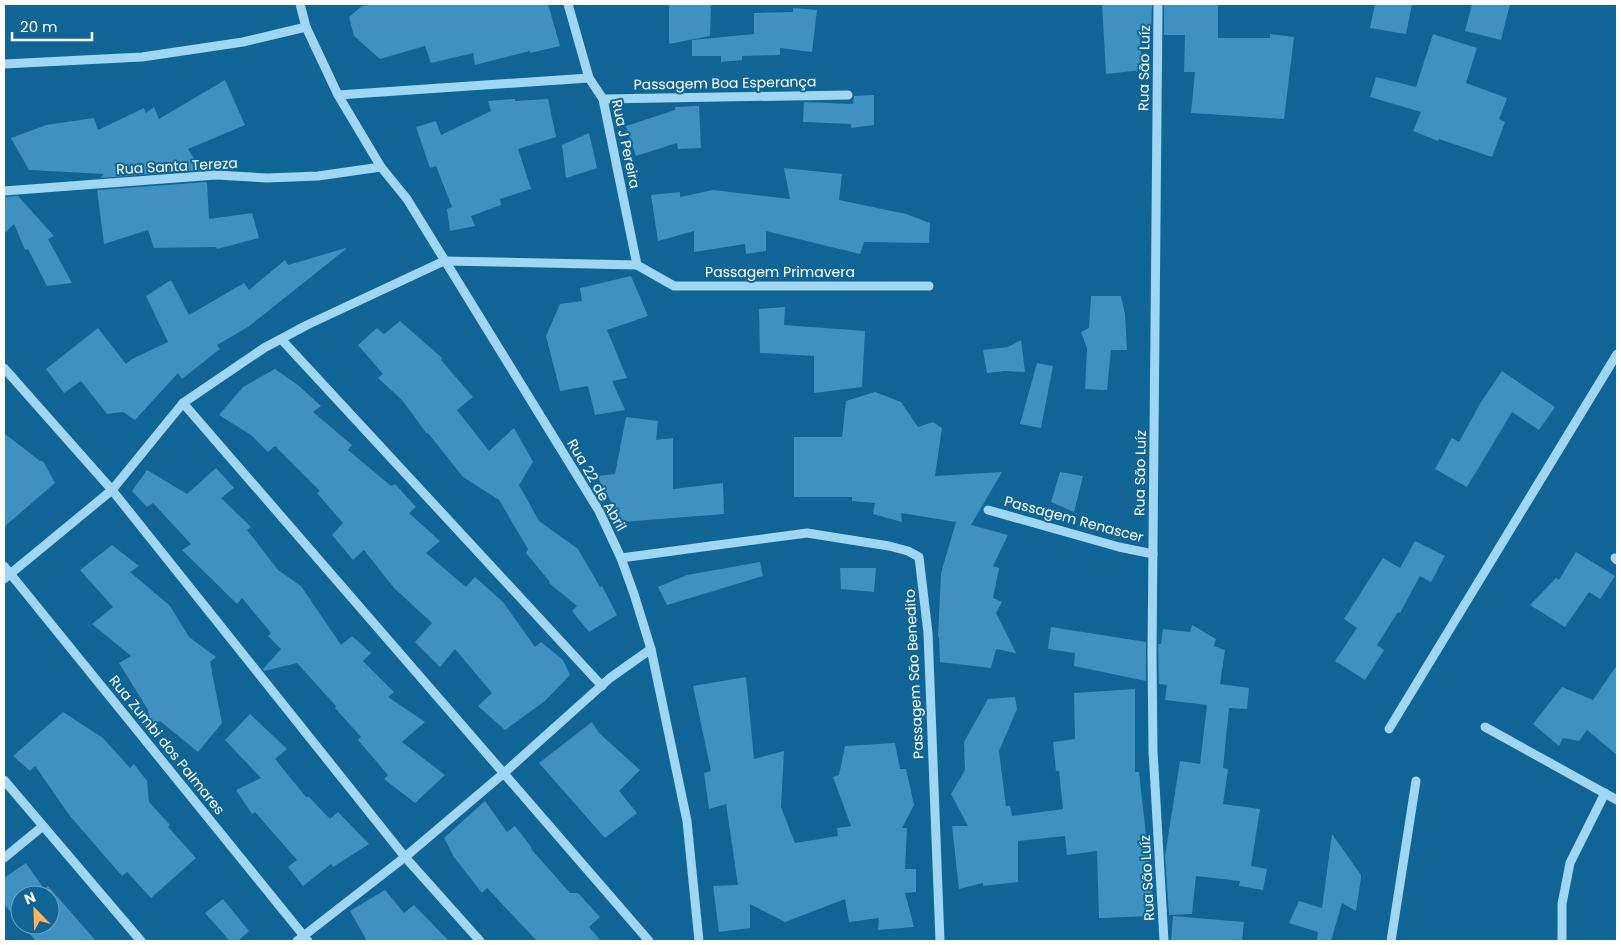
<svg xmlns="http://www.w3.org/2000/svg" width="1621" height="945" viewBox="0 0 1621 945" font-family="Poppins,sans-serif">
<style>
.building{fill:#3e91c0}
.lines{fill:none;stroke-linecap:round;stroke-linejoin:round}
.minor{stroke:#9fd6f4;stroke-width:9}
.labels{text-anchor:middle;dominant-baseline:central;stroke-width:4;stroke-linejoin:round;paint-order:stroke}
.street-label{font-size:14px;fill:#fff;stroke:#106596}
</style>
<rect width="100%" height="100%" fill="#106596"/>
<g class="building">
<polygon points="374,4 548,4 560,46 530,53 530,51 475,65 473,53 431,63 425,46 380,59 354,36 349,17 362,6"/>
<polygon points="669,4 711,4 710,36 669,44"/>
<polygon points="1102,4 1152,4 1151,35 1140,35 1142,70 1106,74"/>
<polygon points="1164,4 1218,4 1218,38 1270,38 1270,34 1294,37 1284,119 1191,113 1195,72 1184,72 1185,35 1164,35"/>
<polygon points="1375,4 1412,4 1406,34 1370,28"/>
<polygon points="1472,4 1510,4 1501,40 1465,31"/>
<polygon points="793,8 817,10 812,52 780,48 780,55 742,56 742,60 721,62 721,56 692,56 692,40 754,34 754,13 793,12"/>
<polygon points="1433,34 1477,48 1466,83 1507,98 1499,119 1505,122 1492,157 1439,139 1438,141 1413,131 1421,112 1370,97 1376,77 1416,87"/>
<polygon points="225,80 245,125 188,149 201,170 100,178 104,174 29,170 11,138 46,125 94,118 98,130 144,108 146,113 154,107 159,119"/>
<polygon points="874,95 874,125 851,128 851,124 803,122 804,102 853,104 854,96"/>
<polygon points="515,99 515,101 548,99 556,137 518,149 531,189 500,199 501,205 471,216 475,226 450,231 447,209 452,207 436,166 430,168 416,127 436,121 441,135 491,111 488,101"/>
<polygon points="699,106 701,148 678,149 677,143 636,156 626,126 675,110 675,107"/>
<polygon points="589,133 597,168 566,178 562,145"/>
<polygon points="784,168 842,174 839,200 906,214 930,223 929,243 864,242 860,254 766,231 766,251 746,254 745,244 694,252 694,231 658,241 651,195 680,192 680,197 713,190 790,199"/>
<polygon points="207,182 209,219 252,213 259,238 217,249 216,247 154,248 148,230 104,244 97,190"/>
<polygon points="18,196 54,236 48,239 72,283 47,286 28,249 25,250 14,224 4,234 4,197"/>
<polygon points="346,248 346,249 248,327 217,345 220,349 182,379 178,373 135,420 123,412 107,414 81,381 64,393 46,369 98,328 126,364 132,359 168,342 146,296 171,280 189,315 244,283 249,290 285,260 288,265"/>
<polygon points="631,276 648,316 607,330 627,378 612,381 625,410 595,415 588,386 560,391 546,336 560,304 582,301 580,288"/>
<polygon points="1091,296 1121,296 1125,314 1127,350 1111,350 1107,390 1085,389 1087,348 1081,332 1089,328"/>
<polygon points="785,307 784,325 865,331 862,387 814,393 814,356 760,353 759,309"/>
<polygon points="400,321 442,358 441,360 473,397 457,410 489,451 514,428 533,462 519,485 539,521 578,549 600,587 602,586 617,615 589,632 572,611 577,606 549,583 550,582 526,553 528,549 499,500 463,477 428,433 427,434 402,400 378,378 383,374 358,345 377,328 384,334"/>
<polygon points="1021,340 1025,372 1005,371 987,373 983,350 1008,347"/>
<polygon points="1037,363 1053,366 1041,428 1020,424"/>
<polygon points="275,369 298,385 321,406 313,412 352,445 348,450 391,486 395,484 416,507 409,513 440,541 426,553 466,587 475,577 503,602 535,647 541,642 563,660 570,675 545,701 505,730 478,706 492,693 455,649 440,667 415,642 432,623 394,588 364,550 353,560 332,535 343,523 317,493 320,491 275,446 268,452 251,435 219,415 243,387"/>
<polygon points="1502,371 1555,407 1539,430 1512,412 1467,487 1435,469 1452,438 1459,442 1481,402"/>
<polygon points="875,392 901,402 918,427 933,422 942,428 935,476 1002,472 971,525 1008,535 993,566 999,568 993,598 1002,602 996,613 1016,653 996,649 991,668 940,662 939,637 938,636 941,573 956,522 901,513 902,522 873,514 875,503 852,501 852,497 794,497 794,437 842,437 846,401"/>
<polygon points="626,417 658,421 656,440 673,438 673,489 723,483 724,514 622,522 597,476 615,474"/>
<polygon points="4,433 40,461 43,461 55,483 4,527"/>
<polygon points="216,468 234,488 221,498 251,527 247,530 278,570 301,586 341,645 352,636 371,653 363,661 394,692 388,697 425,722 402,742 445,775 415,803 384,779 388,775 358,740 361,737 335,708 336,706 297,663 264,671 263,669 281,649 268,636 271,633 242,598 237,604 182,550 191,544 153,503 147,507 132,491 147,470 187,494"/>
<polygon points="1060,472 1083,476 1074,512 1051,502"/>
<polygon points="1415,541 1445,556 1431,582 1420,576 1400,613 1398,612 1377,645 1384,650 1365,680 1335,661 1357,628 1344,619 1383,558 1400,568"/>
<polygon points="112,545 139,566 130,572 170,606 189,637 216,657 210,662 222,723 198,752 160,721 151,727 148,710 119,663 131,656 92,624 113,607 80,570"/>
<polygon points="1576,552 1615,576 1600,599 1589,592 1565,627 1530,605 1556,578 1559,580"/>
<polygon points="760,562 763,576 667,605 658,587 687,575"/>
<polygon points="840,568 876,568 874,592 841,589"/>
<polygon points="1192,625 1216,639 1214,646 1225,650 1220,684 1249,688 1247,709 1229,708 1223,768 1228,769 1223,804 1260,809 1251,866 1267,869 1263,890 1239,886 1240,881 1196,876 1192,914 1169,915 1165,856 1180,761 1200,764 1207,705 1165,700 1167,685 1159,684 1158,644 1161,644 1163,629 1190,632"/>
<polygon points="1051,627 1146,642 1146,681 1074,666 1075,653 1048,649"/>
<polygon points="1617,665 1617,755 1587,730 1579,741 1563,738 1559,746 1533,724 1562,687 1593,700"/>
<polygon points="746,677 754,759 784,751 781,807 795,843 838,836 837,828 851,826 833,777 839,775 845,746 895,743 900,769 906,769 914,805 902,828 907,828 905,869 916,869 916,892 905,893 914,927 878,930 879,918 849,922 845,899 785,922 750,904 750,928 719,932 713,886 738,885 726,804 709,809 704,773 711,771 693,686"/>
<polygon points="1135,689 1135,772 1139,772 1155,916 1099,918 1097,851 1067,855 1065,836 1018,841 1018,882 983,886 983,883 959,889 952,826 968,826 951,794 965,770 964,742 988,699 1015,697 1017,709 999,751 1006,806 1010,806 1012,816 1063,809 1059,771 1056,771 1053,742 1075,739 1074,693"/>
<polygon points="63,712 103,738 130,768 134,764 147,781 149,802 170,825 168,827 196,858 151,898 127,872 122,876 70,816 35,766 30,771 13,756"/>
<polygon points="250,714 287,749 275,759 306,797 309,797 330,819 338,812 369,844 333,867 331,864 303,886 288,867 297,860 255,812 252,814 236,790 261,778 225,740"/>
<polygon points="592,722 599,733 640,770 619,791 637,813 605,838 539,763"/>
<polygon points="485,801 507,832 515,826 532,848 531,849 570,893 578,893 600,917 589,927 601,941 537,941 487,888 482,893 454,857 444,838"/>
<polygon points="1332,834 1361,875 1361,878 1356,911 1342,903 1331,941 1317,941 1318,932 1289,923 1299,901 1322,908"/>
<polygon points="26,863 44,889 48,886 96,941 36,941 22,925 50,925 50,895 20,895 20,923 4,904 4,878"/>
<polygon points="385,890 404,913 414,905 449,941 367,941 350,911"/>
<polygon points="223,899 249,931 238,941 230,941 205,913"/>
<polygon points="1173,916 1244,922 1242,941 1171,941"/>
</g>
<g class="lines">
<g class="minor">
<polyline points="300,4 306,27 338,95 381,167 407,199 599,511 621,558 634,594 651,649 687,821 699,941"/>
<polyline points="568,4 589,78 603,99 637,265"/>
<polyline points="1158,4 1152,653 1153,751 1164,941"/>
<polyline points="4,64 142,57 243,42 306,27"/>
<polyline points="338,95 589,78"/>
<polyline points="603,99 848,95"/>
<polyline points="4,191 216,175 267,178 318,176 381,167"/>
<polyline points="281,339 602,686"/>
<polyline points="4,368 112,490 405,857 480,941"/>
<polyline points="183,403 649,941"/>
<polyline points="988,510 1119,547 1153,554"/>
<polyline points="621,558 807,533 889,546 908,551 919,557 928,633 940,941"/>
<polyline points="1615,558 1617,560"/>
<polyline points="4,566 308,941"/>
<polyline points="4,579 112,490 183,403 264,348 307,325 444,261 637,265 674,286 929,286"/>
<polyline points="1485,727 1617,800"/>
<polyline points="1389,729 1617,354"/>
<polyline points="4,780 141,941"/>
<polyline points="4,858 43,826"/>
<polyline points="297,941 405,857 504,773 610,678 651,649"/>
<polyline points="1391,941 1416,781"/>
<polyline points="1562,941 1562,904 1570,863 1605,793"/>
</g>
</g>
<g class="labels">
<g class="street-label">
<text transform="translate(1144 68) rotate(-89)">Rua São Luíz</text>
<text transform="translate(725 83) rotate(-1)">Passagem Boa Esperança</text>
<text transform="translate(626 144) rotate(78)">Rua J Pereira</text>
<text transform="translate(177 166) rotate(-3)">Rua Santa Tereza</text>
<text x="780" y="272">Passagem Primavera</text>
<text transform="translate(1140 473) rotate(-89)">Rua São Luíz</text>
<text transform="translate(597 485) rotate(60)">Rua 22 de Abril</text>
<text transform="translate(1074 519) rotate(15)">Passagem Renascer</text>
<text transform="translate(914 674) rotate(-93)">Passagem São Benedito</text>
<text transform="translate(167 745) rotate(51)">Rua Zumbi dos Palmares</text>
<text transform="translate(1147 878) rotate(-93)">Rua São Luíz</text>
</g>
</g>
<rect width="1621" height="945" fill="none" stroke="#ffffff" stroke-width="10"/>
<g transform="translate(35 910) rotate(337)"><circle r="24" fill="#106596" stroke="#70a3c0"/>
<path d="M0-4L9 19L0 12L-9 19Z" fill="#ffb362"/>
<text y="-8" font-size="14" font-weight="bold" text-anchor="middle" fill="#ffffff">N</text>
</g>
<path d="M12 32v8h80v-8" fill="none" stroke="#ffffff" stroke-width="2.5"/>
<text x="20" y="32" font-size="15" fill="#ffffff" stroke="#106596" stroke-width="4" paint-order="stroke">20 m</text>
</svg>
